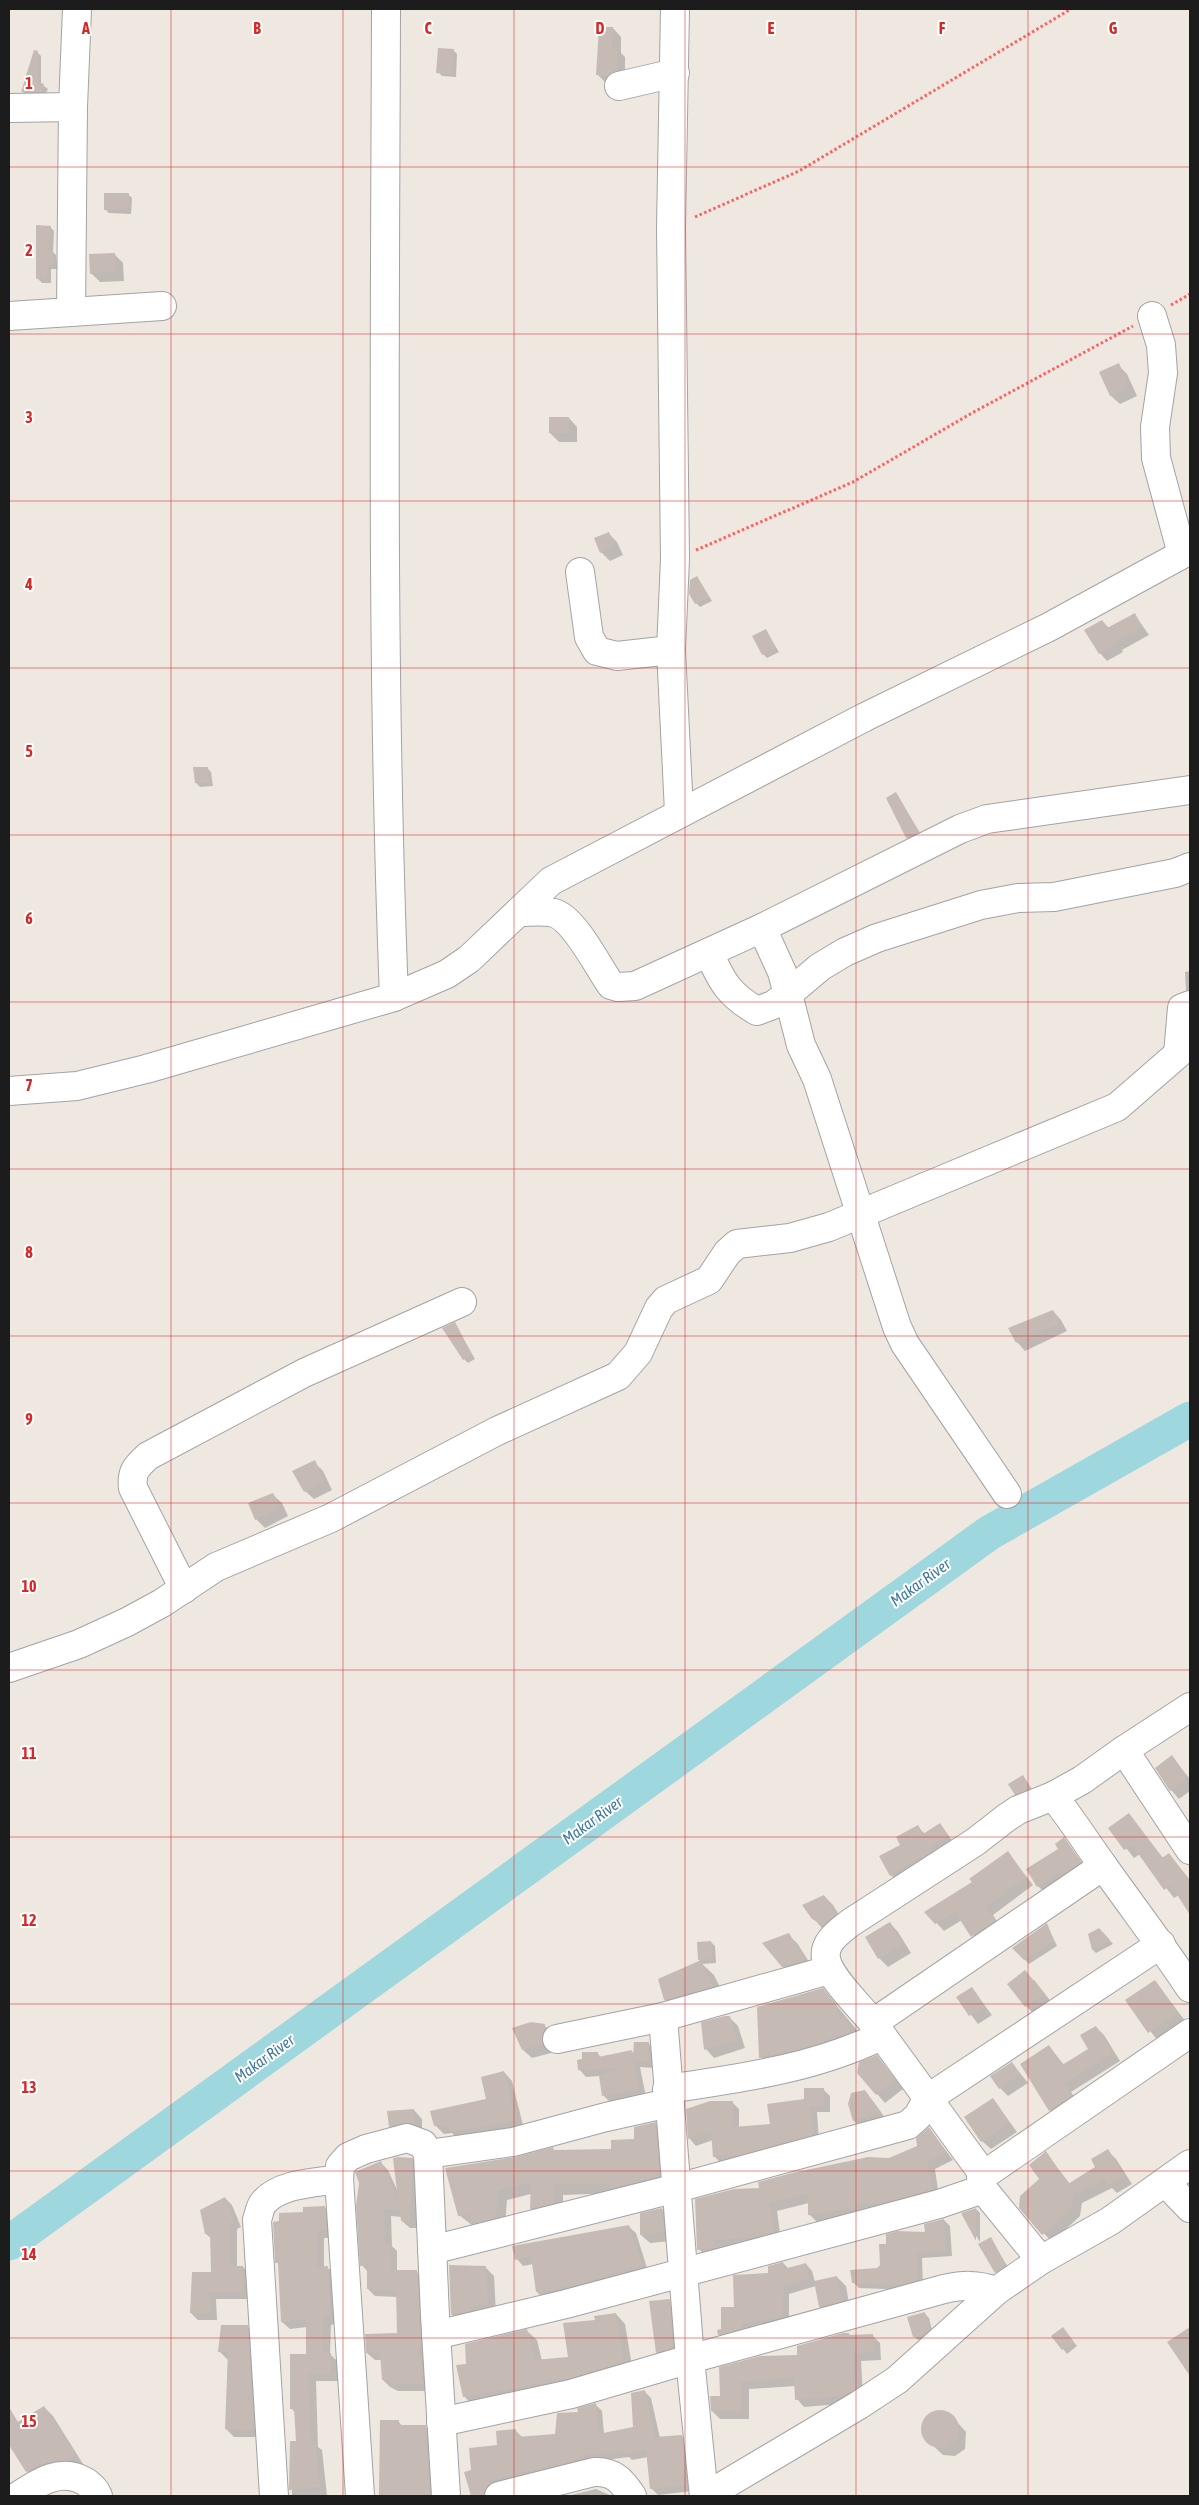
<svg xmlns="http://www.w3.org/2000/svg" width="1199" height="2505" viewBox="0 0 1199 2505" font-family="'Asap Condensed',sans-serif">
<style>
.shadow{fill:#0003}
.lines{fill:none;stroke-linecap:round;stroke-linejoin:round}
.river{stroke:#9fd7de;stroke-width:35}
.building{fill:#c6bab5}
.minor-casing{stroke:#a3a3a3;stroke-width:30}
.path{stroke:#ff6262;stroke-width:3;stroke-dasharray:2.5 2.5;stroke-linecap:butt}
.minor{stroke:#fff;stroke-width:28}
.grid{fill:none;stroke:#d62828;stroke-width:1;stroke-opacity:0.55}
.labels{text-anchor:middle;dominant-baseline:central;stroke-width:4;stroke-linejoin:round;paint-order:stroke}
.water-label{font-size:16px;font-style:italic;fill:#407a9f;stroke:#fff}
.grid-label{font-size:16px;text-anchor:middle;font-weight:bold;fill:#d62828;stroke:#fff;stroke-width:4;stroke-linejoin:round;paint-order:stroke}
</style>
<rect width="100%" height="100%" fill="#eee8e1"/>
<g class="shadow">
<polygon points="613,28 621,37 621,53 625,57 625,79 606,83 597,74"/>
<polygon points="453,50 457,54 456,77 442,76 438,72"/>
<polygon points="37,52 41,56 41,84 48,89 45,95 26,96 23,92"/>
<polygon points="128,194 132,198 131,214 109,213 105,209"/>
<polygon points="50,227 54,231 53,252 56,255 57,269 51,269 51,283 42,283 38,279"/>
<polygon points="114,254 123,263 124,281 100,282 91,273"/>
<polygon points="1118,365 1127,374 1137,396 1120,404 1111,396 1101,373"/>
<polygon points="569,418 577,427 577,442 559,442 550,433"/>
<polygon points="608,533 617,542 623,555 610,561 601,552"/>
<polygon points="697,577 712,601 700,607 696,603"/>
<polygon points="1135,615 1149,635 1122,650 1123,652 1107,661 1100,653 1102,621 1109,628"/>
<polygon points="766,631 779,652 767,658 763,654"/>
<polygon points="207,768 211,772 213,786 200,787 196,783"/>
<polygon points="896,794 922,836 911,841 907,838"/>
<polygon points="1190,971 1190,994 1186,990 1185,972"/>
<polygon points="1053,1311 1061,1320 1067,1331 1025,1351 1017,1342"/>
<polygon points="455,1324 475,1359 468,1363 464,1359"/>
<polygon points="314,1462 323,1471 332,1490 314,1499 305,1491"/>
<polygon points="273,1495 282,1503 288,1516 265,1528 256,1519"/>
<polygon points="1172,1757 1190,1779 1190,1791 1179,1799 1171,1790"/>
<polygon points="1023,1776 1034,1792 1019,1797 1015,1793"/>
<polygon points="1129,1814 1163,1858 1169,1854 1190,1880 1190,1913 1179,1895 1174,1898 1140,1854 1134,1858 1110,1828"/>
<polygon points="940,1825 955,1844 898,1883 891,1875 902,1846 918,1827 925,1834"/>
<polygon points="1064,1839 1087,1869 1044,1892 1038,1886"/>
<polygon points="1008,1853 1033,1885 993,1915 1002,1929 980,1944 962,1920 944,1931 926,1912 973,1882"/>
<polygon points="824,1896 833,1905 844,1923 832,1933 822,1928 813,1918"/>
<polygon points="890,1923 898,1932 911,1953 888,1967 879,1958"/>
<polygon points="1047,1925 1057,1946 1029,1964 1014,1948"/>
<polygon points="1103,1933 1113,1944 1096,1953 1093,1950 1089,1935"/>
<polygon points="788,1935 797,1943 813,1968 791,1975 782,1966"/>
<polygon points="711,1942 715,1946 716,1963 702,1964 714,1975 726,2000 679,2013 665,2000 660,1980 701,1962 699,1960"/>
<polygon points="1034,1980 1052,2003 1035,2015 1026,2006"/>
<polygon points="1155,1981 1186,2022 1158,2041 1127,2001"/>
<polygon points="823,1989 856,2029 861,2043 772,2069 761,2058"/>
<polygon points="972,1989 992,2015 978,2024 958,1998"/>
<polygon points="729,2017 738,2026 745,2048 714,2058 706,2049"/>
<polygon points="544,2025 553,2034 551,2053 532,2058 523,2050"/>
<polygon points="1096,2027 1104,2035 1120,2061 1071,2092 1079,2104 1058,2118 1050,2110 1049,2046 1064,2065 1090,2049"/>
<polygon points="649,2044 656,2051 655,2068 640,2067 646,2097 611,2103 604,2096 600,2076 586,2077 579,2069 598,2054 601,2057 632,2052 634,2054"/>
<polygon points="877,2056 903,2089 885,2103 858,2072"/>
<polygon points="1012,2063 1028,2083 1008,2096 1000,2088"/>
<polygon points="504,2072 512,2081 524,2129 459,2140 452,2133 444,2134 435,2125 487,2100"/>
<polygon points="823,2089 830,2096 830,2112 817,2112 819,2141 721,2163 715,2157 713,2140 696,2146 690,2139 687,2110 732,2102 739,2109 739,2128 771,2125"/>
<polygon points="864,2092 873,2101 888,2122 863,2129 854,2121"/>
<polygon points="993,2099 1017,2132 991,2149 982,2141"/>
<polygon points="414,2110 422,2119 422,2132 399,2135 390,2126"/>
<polygon points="655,2123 665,2133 669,2186 615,2193 563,2195 563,2213 541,2218 531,2209 531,2194 507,2200 505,2227 482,2233 459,2215 515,2159 553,2149 556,2151 612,2150 636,2140"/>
<polygon points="929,2128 953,2160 935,2169 939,2197 862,2216 817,2222 809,2214 809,2203 777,2211 781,2240 759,2245 722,2247 722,2255 706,2257 699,2249 761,2189 890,2159 919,2147"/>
<polygon points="1108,2151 1116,2159 1132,2184 1117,2193 1112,2188 1082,2203 1080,2216 1052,2242 1020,2208 1041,2179 1046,2153 1070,2184 1097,2167"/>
<polygon points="411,2158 419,2165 417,2228 410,2228 402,2221 402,2217 391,2216 392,2246 397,2251 397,2271 417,2272 424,2279 430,2391 398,2391 390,2387 383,2380 382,2360 375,2360 367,2353 398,2334 397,2297 375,2296 368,2289 368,2272 362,2265 381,2163 388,2170 398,2192 394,2159"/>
<polygon points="225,2198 232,2205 241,2227 237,2229 237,2267 243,2267 250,2274 250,2299 216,2299 217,2320 198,2320 191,2313 212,2273 212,2239 206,2234 202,2210"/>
<polygon points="325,2208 333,2215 334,2238 324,2238 324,2268 327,2267 335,2275 337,2323 331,2325 330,2354 338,2362 338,2381 316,2381 318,2447 322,2450 327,2496 292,2496 291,2443 297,2443 296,2413 291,2408 307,2355 307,2327 290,2329 282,2322 279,2265 277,2262 304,2214"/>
<polygon points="662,2209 671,2218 672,2241 650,2243 641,2235"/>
<polygon points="976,2209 980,2213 980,2242 962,2214"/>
<polygon points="944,2220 950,2226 952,2256 922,2258 923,2286 908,2290 859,2288 853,2282 881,2266 887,2245 926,2233"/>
<polygon points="629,2227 636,2233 648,2271 543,2298 537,2292 533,2264 523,2266 517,2259"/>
<polygon points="991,2239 1009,2269 999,2276 996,2272"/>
<polygon points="783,2263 789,2269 806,2264 812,2271 815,2282 837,2277 846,2286 850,2309 829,2315 820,2307 816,2286 789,2294 789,2322 725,2341 719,2335 735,2308"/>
<polygon points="450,2266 486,2268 494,2276 496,2313 460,2323 452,2315"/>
<polygon points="669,2301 676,2307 679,2354 664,2359 657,2352"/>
<polygon points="616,2314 625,2324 633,2372 473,2406 464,2396 467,2365 527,2331 537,2340 542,2361 569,2359 596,2321"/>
<polygon points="925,2314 929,2318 933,2334 918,2340 914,2336"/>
<polygon points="247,2326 255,2334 262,2437 234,2437 226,2429 228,2360 220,2352"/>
<polygon points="1063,2329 1077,2346 1067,2354 1053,2336"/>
<polygon points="849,2334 851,2336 872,2335 880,2343 881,2360 861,2361 863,2397 852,2403 804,2407 797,2399 796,2386 749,2389 749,2419 720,2419 712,2411 721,2398 720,2368 799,2356"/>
<polygon points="644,2391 651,2398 660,2438 682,2436 688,2443 693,2491 658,2495 651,2488 648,2457 632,2460 629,2457 590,2462 492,2496 473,2496 465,2473 472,2471 516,2431 523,2438 557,2435 579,2414 595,2404 602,2411 604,2434 634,2428"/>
<polygon points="44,2407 53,2416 83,2464 76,2468 36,2480 27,2471 9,2443 9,2427"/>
<polygon points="943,2412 949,2413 966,2432 965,2449 955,2456 943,2455 925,2438 923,2433 924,2421 932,2413"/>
<polygon points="382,2421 398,2421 403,2427 426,2427 432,2434 437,2496 379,2496"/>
<polygon points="596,2489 612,2496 567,2496"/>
</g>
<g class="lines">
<polyline class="river" points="9,2243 989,1533 1190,1419"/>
</g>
<g class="building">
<polygon points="599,27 613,27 612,48 617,48 617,71 608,75 596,75"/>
<polygon points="438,48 454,49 452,74 436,73"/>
<polygon points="34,50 38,51 38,82 44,84 42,92 21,92"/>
<polygon points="104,193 129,193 128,210 104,210"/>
<polygon points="36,225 51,226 49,250 53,250 54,265 48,266 47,279 36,279"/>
<polygon points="115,253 116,272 90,274 89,254"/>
<polygon points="1119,363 1129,387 1110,396 1099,372"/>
<rect x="549" y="417" width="20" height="16"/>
<polygon points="609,532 615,546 600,553 594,538"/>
<polygon points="697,576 709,597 695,604 689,594 690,580"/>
<polygon points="1135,613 1142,627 1115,642 1116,644 1099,654 1084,630 1102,620 1107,628"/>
<polygon points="766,629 776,648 762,655 752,636"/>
<polygon points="193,767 208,767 209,783 195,783"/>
<polygon points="896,792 919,832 906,838 886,798"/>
<polygon points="1053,1310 1060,1323 1016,1343 1008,1328"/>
<polygon points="455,1322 472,1355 463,1360 442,1328"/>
<polygon points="315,1460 324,1481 304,1492 292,1471"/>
<polygon points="273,1493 280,1507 255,1520 248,1503"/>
<polygon points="1172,1755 1188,1778 1170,1791 1155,1768"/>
<polygon points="1023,1775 1031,1788 1015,1795 1008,1784"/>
<polygon points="1129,1813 1162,1858 1169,1853 1190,1882 1190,1915 1171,1885 1164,1890 1132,1845 1124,1850 1108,1828"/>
<polygon points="940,1823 949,1836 930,1848 932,1851 890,1876 879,1856 900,1845 896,1837 918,1825 923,1834"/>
<polygon points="1064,1837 1081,1862 1064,1874 1062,1871 1037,1887 1026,1869 1058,1849 1055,1844"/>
<polygon points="1008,1851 1026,1877 986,1907 995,1921 971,1937 955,1912 935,1924 924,1912 972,1882 969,1879"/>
<polygon points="824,1895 836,1914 823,1925 812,1919 802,1905"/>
<polygon points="890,1922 903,1944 878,1959 865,1937"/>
<polygon points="1047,1923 1054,1941 1024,1960 1012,1948"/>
<polygon points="1099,1928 1110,1940 1092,1950 1088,1934"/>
<polygon points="789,1933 805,1959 782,1967 762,1943"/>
<polygon points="711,1941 713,1959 698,1960 697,1942"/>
<polygon points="701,1960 713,1987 664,2000 658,1979"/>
<polygon points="1025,1970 1045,1994 1025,2007 1007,1984"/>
<polygon points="1155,1980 1178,2013 1148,2033 1125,2000"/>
<polygon points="972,1987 985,2006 969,2016 956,1997"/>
<polygon points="823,1988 836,2004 840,2019 845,2017 851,2032 799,2049 759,2058 757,2007"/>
<polygon points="725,2016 730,2016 737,2040 704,2050 701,2022"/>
<polygon points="531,2022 545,2024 543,2044 522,2050 512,2028"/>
<polygon points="1096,2026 1113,2053 1064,2084 1072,2096 1049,2111 1020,2064 1049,2045 1062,2065 1088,2049 1080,2035"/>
<polygon points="634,2042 649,2042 649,2061 634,2061 639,2090 602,2096 599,2076 619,2068 578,2070 577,2060 582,2059 582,2052 598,2052 598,2057 632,2050 633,2056"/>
<polygon points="877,2055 895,2079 876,2095 857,2073 859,2062"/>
<polygon points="1012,2062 1020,2074 999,2089 990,2076"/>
<polygon points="504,2071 516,2121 449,2132 447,2125 434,2126 430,2111 486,2099 481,2077"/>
<polygon points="804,2088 824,2088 824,2106 811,2106 813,2135 740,2155 713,2157 711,2131 688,2139 686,2109 710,2101 733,2101 733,2127 770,2124 767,2104 804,2099"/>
<polygon points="865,2090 881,2113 853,2121 848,2104 851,2093"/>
<polygon points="993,2098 1010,2123 981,2142 964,2117"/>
<polygon points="414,2109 414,2124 404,2123 389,2127 387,2111"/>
<polygon points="656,2122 660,2176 609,2189 609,2184 554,2185 554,2203 530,2209 531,2183 498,2190 496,2218 471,2224 471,2215 458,2216 445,2168 515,2157 553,2147 554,2150 611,2149 611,2140 634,2139 634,2127"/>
<polygon points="929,2127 946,2152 928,2161 932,2190 878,2204 855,2204 855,2208 808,2215 808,2194 770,2203 774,2232 751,2238 714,2240 715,2248 697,2250 695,2199 734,2189 759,2188 758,2182 792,2173 868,2157 889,2158 917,2146 916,2138"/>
<polygon points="1108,2149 1125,2176 1108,2185 1104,2180 1074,2195 1072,2208 1042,2235 1019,2208 1020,2196 1039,2179 1029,2165 1046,2151 1068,2184 1095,2167 1091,2159"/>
<polygon points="398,2157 413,2158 410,2221 401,2221 400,2210 384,2209 385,2243 390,2243 391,2270 417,2270 421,2338 418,2357 422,2357 423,2384 389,2384 389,2380 382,2380 380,2353 366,2353 365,2334 397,2333 396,2290 367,2289 367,2266 360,2266 356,2206 359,2183 355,2172 381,2161 398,2200 393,2158"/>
<polygon points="225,2197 234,2220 230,2222 230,2266 243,2266 243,2292 209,2292 211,2313 190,2313 192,2272 211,2272 210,2232 205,2234 200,2210"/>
<polygon points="325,2206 327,2230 317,2230 317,2267 328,2266 330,2316 323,2317 323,2353 331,2353 331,2374 308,2374 311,2441 315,2441 320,2487 289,2490 290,2441 296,2441 294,2409 290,2409 290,2354 306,2354 306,2319 281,2322 278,2263 275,2263 273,2222 279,2221 279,2213 303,2212 303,2207"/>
<polygon points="662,2208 664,2232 640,2235 640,2213"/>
<polygon points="976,2208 976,2241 961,2213"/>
<polygon points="944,2219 946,2251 917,2253 917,2280 901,2285 852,2283 850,2270 877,2268 880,2265 879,2244 886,2244 886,2234 897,2231 925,2232 924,2224"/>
<polygon points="629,2225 643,2265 573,2286 559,2286 560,2289 536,2292 531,2256 515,2260 512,2246"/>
<polygon points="991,2237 1006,2265 995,2273 978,2244"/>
<polygon points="783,2262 784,2269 806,2263 810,2279 784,2286 783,2316 741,2324 742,2329 718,2335 717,2330 721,2329 721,2307 734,2307 733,2275 768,2273 768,2266"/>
<polygon points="449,2265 486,2266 488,2305 469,2307 469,2311 451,2315"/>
<polygon points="837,2276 842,2301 819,2307 814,2281"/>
<polygon points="670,2299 673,2348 656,2353 649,2301"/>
<polygon points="925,2312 930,2330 925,2334 913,2337 907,2317"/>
<polygon points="616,2313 624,2362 567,2379 463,2397 456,2365 466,2364 465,2344 527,2329 535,2360 568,2357 563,2323 595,2320 594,2316"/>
<polygon points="221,2325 248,2325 254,2430 225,2429 228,2352 218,2352"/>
<polygon points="1063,2327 1074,2342 1062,2350 1051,2336"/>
<polygon points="1190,2327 1190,2376 1167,2342"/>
<polygon points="843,2333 849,2333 849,2335 873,2334 874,2352 854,2354 855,2389 843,2396 795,2400 794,2378 741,2382 741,2411 711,2411 710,2396 720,2396 719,2367 760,2356 797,2355 797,2346"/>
<polygon points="645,2390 655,2437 682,2435 687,2485 650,2489 646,2450 624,2454 623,2451 584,2455 584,2458 491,2480 484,2495 471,2496 464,2472 471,2470 469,2448 497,2445 496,2431 516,2429 517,2437 555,2434 557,2413 578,2412 577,2408 596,2403 598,2432 603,2433 633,2427 631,2393"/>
<polygon points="44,2406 76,2455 67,2460 47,2463 26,2472 9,2445 9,2407 18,2422"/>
<circle cx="940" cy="2429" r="19"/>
<polygon points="380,2420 399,2420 399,2425 426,2425 430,2496 379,2496"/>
</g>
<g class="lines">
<defs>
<g id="minor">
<path d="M386,9C385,338 381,668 394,997"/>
<polyline points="675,9 671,228 675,559 671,650 679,812"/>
<polyline points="619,86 675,73"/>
<polyline points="9,108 73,107"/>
<polyline points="71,312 162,306"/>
<polyline points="9,316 71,312 73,107 77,9"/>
<polyline points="1152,316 1161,345 1163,373 1155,427 1156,458 1182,554"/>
<polyline points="580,572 589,637 597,651 617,656 671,650"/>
<path d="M519,912C529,912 544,910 554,913C575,919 598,967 611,985L618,987L635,986L762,928L960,829L987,819L1190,790"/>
<path d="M709,953C722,982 729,995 757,1011L773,1005L788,994L782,972L762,928"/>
<polyline points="9,1091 77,1086 146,1069 394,997 447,974 469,959 551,881 865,717 1049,627 1190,550"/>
<polyline points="1007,1494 905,1344 897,1327 817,1079 801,1045 788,994 820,967 845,952 877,938 981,905 1018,898 1054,897 1175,873 1190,867"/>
<path d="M184,1589L133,1488C131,1472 136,1467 148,1456L304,1373L462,1302"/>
<polyline points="9,1668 79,1644 127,1622 162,1603 216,1567 331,1518 497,1431 618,1376 638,1353 659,1308 666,1300 709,1280 727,1253 737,1244 790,1238 829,1227 1117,1107 1178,1054 1182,1008 1190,1005"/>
<polyline points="1124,1750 1190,1707"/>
<polyline points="1053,1796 1082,1780 1124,1750 1190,1850"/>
<polyline points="663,2017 829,1970"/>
<polyline points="873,2023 1103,1866"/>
<polyline points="557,2039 663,2017 690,2359 704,2496"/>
<path d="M667,2089C741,2078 813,2069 881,2036"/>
<path d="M983,2174C946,2124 910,2073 873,2023C860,2006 830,1979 826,1959C823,1942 839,1932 850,1923L975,1842L1006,1818L1018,1810L1053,1796C1072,1819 1087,1844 1104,1867C1133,1908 1163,1947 1190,1988"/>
<polyline points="1165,2182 1190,2208"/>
<polyline points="432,2250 677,2188 908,2125 918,2116 927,2099 1161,1944"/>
<polyline points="1041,2260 983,2189 981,2177 1190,2033"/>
<polyline points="436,2335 566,2304 939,2204 983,2189"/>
<path d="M441,2422L571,2394L690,2359L944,2289C963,2285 977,2284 996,2291L1041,2260L1110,2221L1190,2164"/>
<path d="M18,2496C39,2482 61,2467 86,2482C92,2487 95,2489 98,2496"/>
<path d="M274,2496L257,2220C259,2214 260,2206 264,2202C281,2183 315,2183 339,2179"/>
<polyline points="360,2496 339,2179 340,2166 348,2157 366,2149 407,2138 423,2144 428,2154"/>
<polyline points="446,2496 435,2316 428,2154 513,2142 606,2117 669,2103"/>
<path d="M499,2496L594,2472C614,2471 622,2481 632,2496"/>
<polyline points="706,2496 859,2405 897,2380 996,2291"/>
</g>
</defs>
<use href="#minor" class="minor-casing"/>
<g class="path">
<polyline points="695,217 799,171 1071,9"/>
<polyline points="1171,305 1190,294"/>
<polyline points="696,550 853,482 972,413 1133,326"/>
</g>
<use href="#minor" class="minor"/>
</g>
<path class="grid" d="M171,9V2496M343,9V2496M514,9V2496M685,9V2496M856,9V2496M1028,9V2496M9,167H1190M9,334H1190M9,501H1190M9,668H1190M9,835H1190M9,1002H1190M9,1169H1190M9,1336H1190M9,1503H1190M9,1670H1190M9,1837H1190M9,2004H1190M9,2171H1190M9,2338H1190"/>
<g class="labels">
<g class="water-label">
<text transform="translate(920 1582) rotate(-36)">Makar River</text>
<text transform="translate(592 1820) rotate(-36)">Makar River</text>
<text transform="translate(264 2058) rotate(-36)">Makar River</text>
</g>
</g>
<g class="grid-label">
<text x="86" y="34">A</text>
<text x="257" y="34">B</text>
<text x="428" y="34">C</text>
<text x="600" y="34">D</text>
<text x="771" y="34">E</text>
<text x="942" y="34">F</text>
<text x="1113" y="34">G</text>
<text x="29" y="89">1</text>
<text x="29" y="256">2</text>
<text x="29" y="423">3</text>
<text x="29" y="590">4</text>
<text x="29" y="757">5</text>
<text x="29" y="924">6</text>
<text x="29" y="1091">7</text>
<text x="29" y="1258">8</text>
<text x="29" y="1425">9</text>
<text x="29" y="1592">10</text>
<text x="29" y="1759">11</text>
<text x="29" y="1926">12</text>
<text x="29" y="2093">13</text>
<text x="29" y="2260">14</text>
<text x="29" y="2427">15</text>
</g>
<rect width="1199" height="2505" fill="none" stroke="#1c1c1c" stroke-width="20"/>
</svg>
